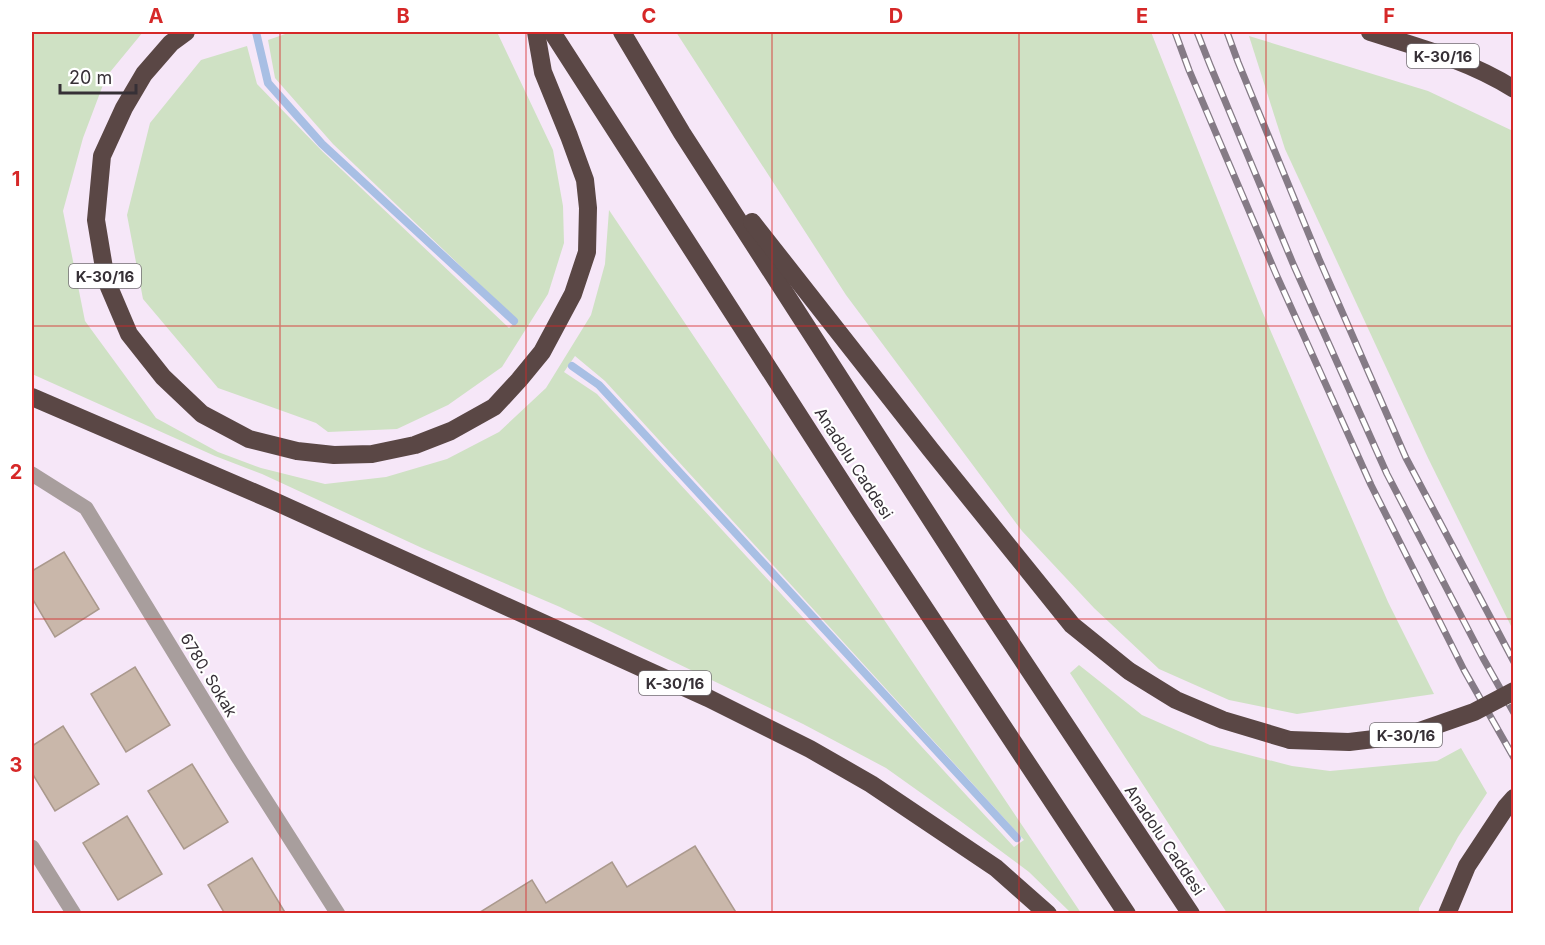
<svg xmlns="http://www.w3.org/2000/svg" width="1545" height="945" viewBox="0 0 1545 945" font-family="Inter,sans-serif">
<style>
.green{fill:#cfe1c4;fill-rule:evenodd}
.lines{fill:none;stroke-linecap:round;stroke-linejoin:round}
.stream{stroke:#a8bfe4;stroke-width:8}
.building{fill:#c9b7aa;stroke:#aa998d;stroke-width:1.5}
.minor{stroke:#a89e9d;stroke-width:15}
.highway{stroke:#5a4745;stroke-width:18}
.rail-casing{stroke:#857b86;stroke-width:7}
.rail{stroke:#fff;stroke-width:4.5;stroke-dasharray:14;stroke-linecap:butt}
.highway-bridge{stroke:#5a4745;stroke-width:18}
.grid{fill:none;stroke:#d62828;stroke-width:1.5;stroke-opacity:0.55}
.labels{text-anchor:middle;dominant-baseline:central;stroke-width:4.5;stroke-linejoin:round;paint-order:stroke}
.shield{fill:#fff;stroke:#726e72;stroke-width:1.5}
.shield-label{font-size:15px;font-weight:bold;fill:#363036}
.street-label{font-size:16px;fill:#363036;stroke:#fff}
.neatline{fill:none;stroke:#d62828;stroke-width:2}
.grid-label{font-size:20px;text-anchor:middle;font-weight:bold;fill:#d62828}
</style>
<rect width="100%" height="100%" fill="#f6e7f8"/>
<g class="green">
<path d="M32,32H143L106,77L83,138L63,211L85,321L156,418L218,452L261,468L325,484L386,477L447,459L499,432L546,388L591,315L605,264L609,210L1081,913H1071L1029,872L959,820L886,768L803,724L560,607L422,548L262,474L215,456L32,374ZM575,356L605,381L1024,840L1014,847L597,394L564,372Z"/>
<polygon points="291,32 497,32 553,150 563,206 564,243 548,294 502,367 448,405 397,429 328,432 316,423 218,388 143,299 127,215 150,123 201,60 247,46 257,84 323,152 509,328 517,320 333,144 275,78 268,40"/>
<polygon points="676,32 1151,32 1262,311 1388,602 1434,694 1297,714 1229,700 1159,669 1094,608 1022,531 846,295"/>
<polygon points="1249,36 1428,91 1513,131 1513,630 1428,458 1285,149"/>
<polygon points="1079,665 1142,715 1210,745 1292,766 1330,771 1437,761 1461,748 1487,793 1458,837 1419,908 1419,913 1227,913 1070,673"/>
</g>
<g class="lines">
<g class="stream">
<polyline points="256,32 268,83 322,144 514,321"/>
<polyline points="572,366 599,385 1017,838"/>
</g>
</g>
<g class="building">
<polygon points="64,552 99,609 55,637 32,598 32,571"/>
<polygon points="135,667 170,725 126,752 91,694"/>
<polygon points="63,726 99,784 55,811 32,773 32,746"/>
<polygon points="192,764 228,822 184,849 148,791"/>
<polygon points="127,816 162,874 118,900 83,843"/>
<polygon points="695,846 737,914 477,914 532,880 546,903 612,862 627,887"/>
<polygon points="252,858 286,914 225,914 208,885"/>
</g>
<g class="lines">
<g class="minor">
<polyline points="32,474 86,508 238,757 338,914"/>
<polyline points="32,847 74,914"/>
</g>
<g class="highway">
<polyline points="186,32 171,43 144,74 124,108 102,156 96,220 106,280 129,334 163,377 202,414 249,439 297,451 334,455 372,454 415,445 451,431 494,407 519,380 542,352 573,294 587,252 588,208 585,180 569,136 543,72 536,32"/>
<polyline points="552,32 861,512 1127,914"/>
<polyline points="622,32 682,133 988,608 1191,914"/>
<path d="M1370,32C1418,47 1470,61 1514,89"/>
<polyline points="752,222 931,450 1072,625 1129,671 1176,700 1223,720 1290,740"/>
<polyline points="32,397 274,501 708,698 810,749 871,784 996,868 1048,914"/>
<polyline points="1447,914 1467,866 1506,807 1514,798"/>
</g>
<defs>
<g id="rail">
<polyline points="1175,32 1189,70 1276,274 1371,485 1464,670 1514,758"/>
<polyline points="1197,32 1210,65 1294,266 1387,474 1483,658 1514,713"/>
<polyline points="1227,32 1238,62 1319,259 1406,458 1514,662"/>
</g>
</defs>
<use href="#rail" class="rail-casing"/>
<use href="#rail" class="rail"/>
<polyline class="highway-bridge" points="1290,740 1349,742 1408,735 1474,712 1514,691"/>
</g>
<path class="grid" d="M280,32V914M526,32V914M772,32V914M1019,32V914M1266,32V914M32,326H1514M32,619H1514"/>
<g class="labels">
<g class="shield">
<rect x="1407" y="44" width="72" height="24" rx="4.5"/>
<rect x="69" y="264" width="72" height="24" rx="4.5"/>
<rect x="639" y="671" width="72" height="24" rx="4.5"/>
<rect x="1370" y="723" width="72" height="24" rx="4.5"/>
</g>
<g class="shield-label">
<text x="1443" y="56">K-30/16</text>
<text x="105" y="276">K-30/16</text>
<text x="675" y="683">K-30/16</text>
<text x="1406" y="735">K-30/16</text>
</g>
<g class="street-label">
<text transform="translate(854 463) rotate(57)">Anadolu Caddesi</text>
<text transform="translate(209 675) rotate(59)">6780. Sokak</text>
<text transform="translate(1165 840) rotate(56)">Anadolu Caddesi</text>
</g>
</g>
<rect width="1545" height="945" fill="none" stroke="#ffffff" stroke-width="66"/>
<path d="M60 84v9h76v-9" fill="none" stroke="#363036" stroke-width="3"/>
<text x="69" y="84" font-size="18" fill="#363036" stroke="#ffffff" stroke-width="4.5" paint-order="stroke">20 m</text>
<rect x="33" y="33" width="1479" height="879" class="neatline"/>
<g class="grid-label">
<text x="156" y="23">A</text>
<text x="403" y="23">B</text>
<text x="649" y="23">C</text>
<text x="896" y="23">D</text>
<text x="1142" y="23">E</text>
<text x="1389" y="23">F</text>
<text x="16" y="186">1</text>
<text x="16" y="479">2</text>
<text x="16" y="772">3</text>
</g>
</svg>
